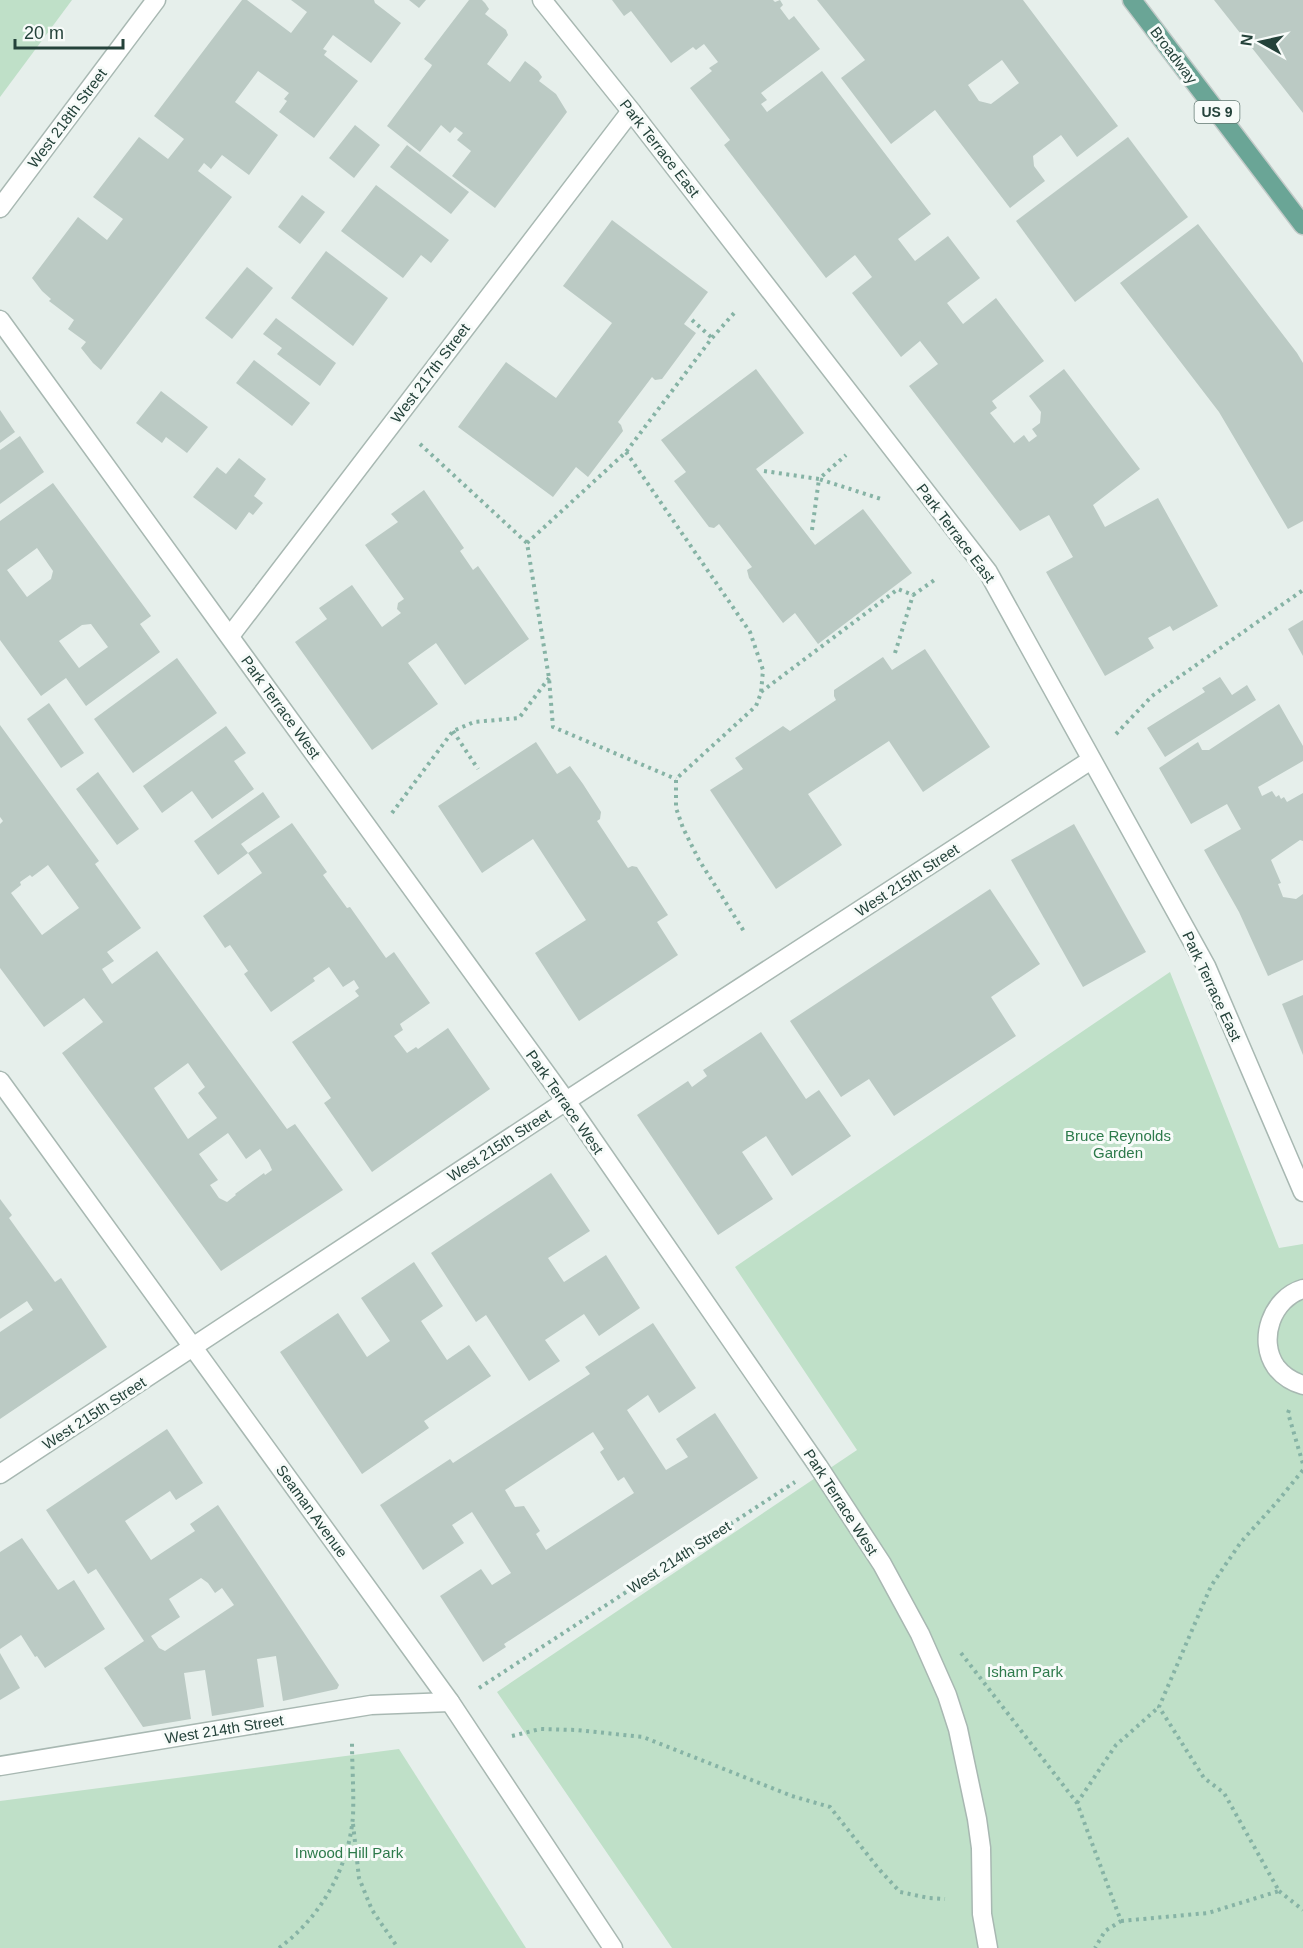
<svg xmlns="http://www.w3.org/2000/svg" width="1303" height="1948" viewBox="0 0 1303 1948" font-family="Arial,sans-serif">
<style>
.green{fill:#bfe0c8}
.building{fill:#bbcac4;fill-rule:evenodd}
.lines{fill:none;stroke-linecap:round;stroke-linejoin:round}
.minor-casing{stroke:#a8b8b2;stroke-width:21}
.major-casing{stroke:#c2cac8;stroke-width:21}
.path{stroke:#86b3a5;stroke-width:4;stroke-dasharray:3 4.5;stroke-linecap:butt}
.minor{stroke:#fff;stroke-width:18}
.major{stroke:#6aa596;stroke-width:18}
.labels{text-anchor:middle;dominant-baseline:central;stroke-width:6;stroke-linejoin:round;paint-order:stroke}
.shield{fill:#f7fbf9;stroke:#637a73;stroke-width:1.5}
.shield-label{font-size:14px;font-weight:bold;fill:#24423a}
.street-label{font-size:15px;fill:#24423a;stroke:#f7fbf9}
.park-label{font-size:15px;fill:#2d7a4b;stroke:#f7fbf9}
</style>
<rect width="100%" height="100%" fill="#e6efeb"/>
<g class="green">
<polygon points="0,0 72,0 0,97"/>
<polygon points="1170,972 1279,1248 1303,1244 1303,1948 672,1948 497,1692 857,1450 735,1267"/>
<polygon points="399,1749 526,1948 0,1948 0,1801"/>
</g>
<g class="building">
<polygon points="242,0 247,0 291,33 307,12 291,0 374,0 375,3 401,23 371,63 333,35 323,49 327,51 324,55 358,81 314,138 279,112 287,101 284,99 289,93 258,71 235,102 278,135 249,175 222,155 211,169 204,163 198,171 232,197 101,370 93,363 81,348 86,342 68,329 74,320 49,301 51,299 42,291 32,278 78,217 107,240 123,219 93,197 139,137 168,159 184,139 154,116"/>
<polygon points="409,0 426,0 419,8"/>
<polygon points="469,0 482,0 485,3 489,9 485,14 506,30 508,35 487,64 510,82 525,61 538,71 542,77 539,81 556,94 567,112 495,208 452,176 471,151 457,140 463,133 455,127 450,133 441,125 420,152 387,126 431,67 432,65 424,59"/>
<polygon points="612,0 773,0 775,2 780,0 783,5 780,8 789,20 794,16 820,49 761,93 767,100 761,104 767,112 822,71 931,214 898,239 915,261 948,236 980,278 947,303 963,324 996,298 1044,361 992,401 997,408 990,413 1014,443 1024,435 1029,442 1037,436 1032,429 1040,423 1041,412 1029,396 1064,369 1140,469 1093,505 1105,527 1158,498 1218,606 1173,631 1170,626 1148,638 1154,648 1105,676 1046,572 1073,557 1049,515 1020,531 909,386 938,364 920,341 901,357 852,293 872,277 855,255 826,278 724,145 730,140 690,88 712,71 709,68 718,62 704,44 696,50 693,47 671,63 631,11 624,16"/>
<path d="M817,0H1023L1118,126L1077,157L1061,135L1033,156L1034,166L1045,181L1010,208L935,110L891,144L841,78L865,60ZM1002,60L1019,83L991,104L979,101L968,85Z"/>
<polygon points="1214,0 1303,0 1303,113 1282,86"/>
<polygon points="355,125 380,145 354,178 329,158"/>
<polygon points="1128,137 1188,217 1075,302 1016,221"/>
<polygon points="407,145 469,192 451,214 390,167"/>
<polygon points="376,185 449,240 431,263 421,255 403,278 341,231"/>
<polygon points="302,195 325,212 300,244 278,227"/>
<polygon points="612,220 708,292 684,324 696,333 662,379 655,380 652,377 618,422 621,425 623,431 588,477 576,467 553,497 458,427 506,362 556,398 612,323 563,286"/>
<polygon points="1198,224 1297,353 1303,363 1303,521 1288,529 1219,412 1120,283"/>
<polygon points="326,251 388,298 353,346 291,298"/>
<polygon points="247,267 273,288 232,339 205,318"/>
<polygon points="276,318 336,363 320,386 277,354 282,348 263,334"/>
<polygon points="254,360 310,403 292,426 236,383"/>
<polygon points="756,369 804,433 756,469 815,545 863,509 912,573 818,644 795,613 783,623 749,578 747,570 752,567 719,524 714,528 709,527 674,481 686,472 661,440"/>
<polygon points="161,391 208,427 187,453 166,437 162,443 136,423"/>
<polygon points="0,410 15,432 0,443"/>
<polygon points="20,436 44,472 0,504 0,450"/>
<polygon points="239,458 266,479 254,496 263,503 253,515 249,512 236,530 193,497 217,467 226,474"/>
<path d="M53,483L151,616L140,624L160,652L86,706L66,678L41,696L0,640V521ZM37,548L53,571L51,579L27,597L7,570ZM91,624L108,647L79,668L59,641L82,625Z"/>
<polygon points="424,490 464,548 460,551 473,570 478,566 529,639 465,685 436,643 408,663 438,704 372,750 295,642 327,619 319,608 352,585 382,627 401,613 397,609 398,603 404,599 365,545 398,522 391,514"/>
<polygon points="1303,620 1303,656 1288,629"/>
<polygon points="925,649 990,747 923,792 889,741 808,794 842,845 776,889 710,790 743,769 735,758 783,726 790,731 836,700 834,696 834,690 883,657 892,670"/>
<polygon points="177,658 217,713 133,773 94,719"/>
<polygon points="1220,677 1232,695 1247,685 1256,700 1165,757 1147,728 1205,692 1202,688"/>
<polygon points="49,703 84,753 61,768 27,719"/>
<polygon points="1279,704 1303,746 1303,761 1258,787 1262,796 1272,791 1276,797 1279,795 1281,799 1284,797 1287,802 1303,793 1303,841 1300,840 1271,860 1281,883 1278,884 1283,897 1296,899 1303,894 1303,960 1268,976 1239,912 1204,850 1241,829 1227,804 1191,824 1159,768 1198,742 1202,750 1209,750"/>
<path d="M0,725L99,861L95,864L141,928L107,952L114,961L102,969L112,984L157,951L287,1129L295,1124L343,1190L221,1271L62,1053L103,1022L84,998L44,1027L0,968V824L3,821L0,817ZM48,865L79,908L42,935L11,893L21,885L20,882L30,875L32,877ZM188,1063L205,1087L198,1093L217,1118L188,1139L154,1088ZM228,1133L246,1159L260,1149L269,1163L272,1170L265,1175L264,1173L235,1194L236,1195L227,1202L219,1198L210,1185L218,1180L199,1154Z"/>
<polygon points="226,726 246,753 234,761 254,789 212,819 192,791 162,813 143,786"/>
<polygon points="536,742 557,774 570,766 583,784 601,812 600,819 597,821 628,868 632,866 637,867 668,915 657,922 678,955 579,1021 535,953 586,920 533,839 482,873 438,806"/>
<polygon points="98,772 139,829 117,845 76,789"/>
<polygon points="263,792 280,817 241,844 248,853 218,875 194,841"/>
<polygon points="292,823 327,872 323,875 347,908 350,907 386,958 394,952 430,1003 400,1024 403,1030 394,1036 407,1053 416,1047 418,1049 448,1028 490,1089 372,1172 324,1103 331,1098 292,1042 359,996 355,991 359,988 354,980 343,987 329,967 313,978 315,981 271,1012 244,974 248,971 230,945 225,948 203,916 262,873 248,853"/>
<polygon points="1074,824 1146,952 1083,987 1011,860"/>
<polygon points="990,889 1040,964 991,997 1016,1036 894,1116 869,1079 841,1097 790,1021"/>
<polygon points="1303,995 1303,1055 1282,1004"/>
<polygon points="761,1032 806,1099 819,1090 851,1136 792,1176 766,1136 742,1152 773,1199 718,1235 637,1115 688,1081 692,1087 707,1076 703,1070"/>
<polygon points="551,1173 590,1231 548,1258 564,1282 606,1255 640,1308 599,1336 584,1314 545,1340 560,1361 529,1381 486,1315 476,1322 431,1253"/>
<polygon points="0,1199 12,1215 9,1218 55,1282 61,1278 107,1347 0,1419 0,1332 33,1310 27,1301 0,1319"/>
<polygon points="414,1262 443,1306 421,1321 447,1360 469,1345 491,1376 424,1421 429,1428 362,1474 280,1352 338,1313 367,1357 390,1341 361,1298"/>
<path d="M653,1323L696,1388L659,1413L648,1395L627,1410L666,1470L688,1457L676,1439L715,1413L758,1478L504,1644L506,1647L483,1662L440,1596L481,1569L492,1585L511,1573L472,1512L452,1525L464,1543L423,1570L380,1505L450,1459L453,1463L590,1374L585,1367ZM593,1432L604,1449L600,1452L618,1481L624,1477L634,1493L546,1550L536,1534L540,1531L524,1506L515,1507L505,1490Z"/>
<path d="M167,1429L203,1483L176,1500L170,1491L125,1521L151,1560L195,1531L190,1524L218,1505L339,1685L337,1689L283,1701L276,1656L257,1659L264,1707L212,1716L205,1670L184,1673L191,1719L143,1727L104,1668L144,1641L96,1569L88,1574L46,1510ZM201,1578L208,1583L215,1593L222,1588L234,1605L165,1651L159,1648L151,1636L180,1617L169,1599Z"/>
<polygon points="22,1538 58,1590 74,1580 105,1629 45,1668 37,1656 35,1657 21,1635 0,1649 0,1552"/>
<polygon points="0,1653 20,1688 0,1700"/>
</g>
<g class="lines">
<defs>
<g id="minor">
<polyline points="542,0 631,111 988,572 1206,966 1303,1192"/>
<polyline points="0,208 156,0"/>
<polyline points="0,320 566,1101 818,1466 882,1564 920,1634 947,1695 958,1729 977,1819 981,1848 982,1914 988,1948"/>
<polyline points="230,636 631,111"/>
<polyline points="0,1081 450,1702 613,1948"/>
<path d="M1303,1289C1272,1298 1257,1340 1276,1367C1283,1376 1293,1382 1303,1385"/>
<polyline points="0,1474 566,1101 1091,760"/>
<polyline points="0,1766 371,1705 450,1702"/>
</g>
<polyline id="major" points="1132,0 1303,225"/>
</defs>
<use href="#minor" class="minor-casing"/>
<use href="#major" class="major-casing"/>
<g class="path">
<polyline points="692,320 712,338"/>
<polyline points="420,444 527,543 549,678 553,727 676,779"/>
<polyline points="626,452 750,632 763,670 761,693 756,706 676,779 676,808 683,828 699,860 745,933"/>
<polyline points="764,471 819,479 846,455"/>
<polyline points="812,530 819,479 881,499"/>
<polyline points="527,543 626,452 712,338 735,312"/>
<polyline points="895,653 913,595"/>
<polyline points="761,692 898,589 913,595 936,579"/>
<polyline points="453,731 478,769"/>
<polyline points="1116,734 1152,696 1303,590"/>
<polyline points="392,813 453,731 474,722 519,718 549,678"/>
<polyline points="1289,1410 1288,1413 1303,1464"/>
<polyline points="961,1653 1077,1803 1121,1921 1105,1931 1095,1948"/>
<polyline points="479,1688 795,1482"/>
<polyline points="512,1736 540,1729 577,1730 643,1737 792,1796 830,1807 878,1868 900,1892 929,1898 945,1899"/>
<polyline points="1077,1803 1116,1745 1159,1707"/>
<polyline points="353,1824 359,1878 372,1910 398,1948"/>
<polyline points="1279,1891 1303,1910"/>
<polyline points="1121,1921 1208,1913 1279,1891 1224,1793 1204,1778 1159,1707 1211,1586 1241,1542 1277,1502 1303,1470"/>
<path d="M279,1948C320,1918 349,1868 353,1816C354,1791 352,1766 352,1742"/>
</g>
<use href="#minor" class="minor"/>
<use href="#major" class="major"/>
</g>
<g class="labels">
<rect class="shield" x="1194.5" y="101" width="45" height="22" rx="4.5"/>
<g class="shield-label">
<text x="1217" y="112">US 9</text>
</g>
<g class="street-label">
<text transform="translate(1174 55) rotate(53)">Broadway</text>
<text transform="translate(67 118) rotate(-53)">West 218th Street</text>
<text transform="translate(660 148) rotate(52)">Park Terrace East</text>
<text transform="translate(430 373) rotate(-53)">West 217th Street</text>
<text transform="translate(956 533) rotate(53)">Park Terrace East</text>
<text transform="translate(281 707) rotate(54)">Park Terrace West</text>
<text transform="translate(907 880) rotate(-33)">West 215th Street</text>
<text transform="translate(1212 986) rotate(65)">Park Terrace East</text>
<text transform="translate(565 1102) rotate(55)">Park Terrace West</text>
<text transform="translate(499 1145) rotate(-33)">West 215th Street</text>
<text transform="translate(94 1413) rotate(-33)">West 215th Street</text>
<text transform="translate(841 1502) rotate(57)">Park Terrace West</text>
<text transform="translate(312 1511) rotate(54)">Seaman Avenue</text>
<text transform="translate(679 1557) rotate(-33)">West 214th Street</text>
<text transform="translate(224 1729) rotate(-9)">West 214th Street</text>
</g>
<g class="park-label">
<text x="1118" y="1135">Bruce Reynolds<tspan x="1118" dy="17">Garden</tspan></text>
<text x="1025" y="1671">Isham Park</text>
<text x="349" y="1852">Inwood Hill Park</text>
</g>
</g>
<g transform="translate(1261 42) rotate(278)" stroke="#f7fbf9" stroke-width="4.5" paint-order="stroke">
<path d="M0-4.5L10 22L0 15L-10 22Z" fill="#24423a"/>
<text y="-9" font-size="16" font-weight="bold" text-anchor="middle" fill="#24423a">N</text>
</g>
<path d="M15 39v9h108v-9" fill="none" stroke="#24423a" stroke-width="3"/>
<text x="24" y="39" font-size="18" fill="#24423a" stroke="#f7fbf9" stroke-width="4.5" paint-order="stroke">20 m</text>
</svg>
